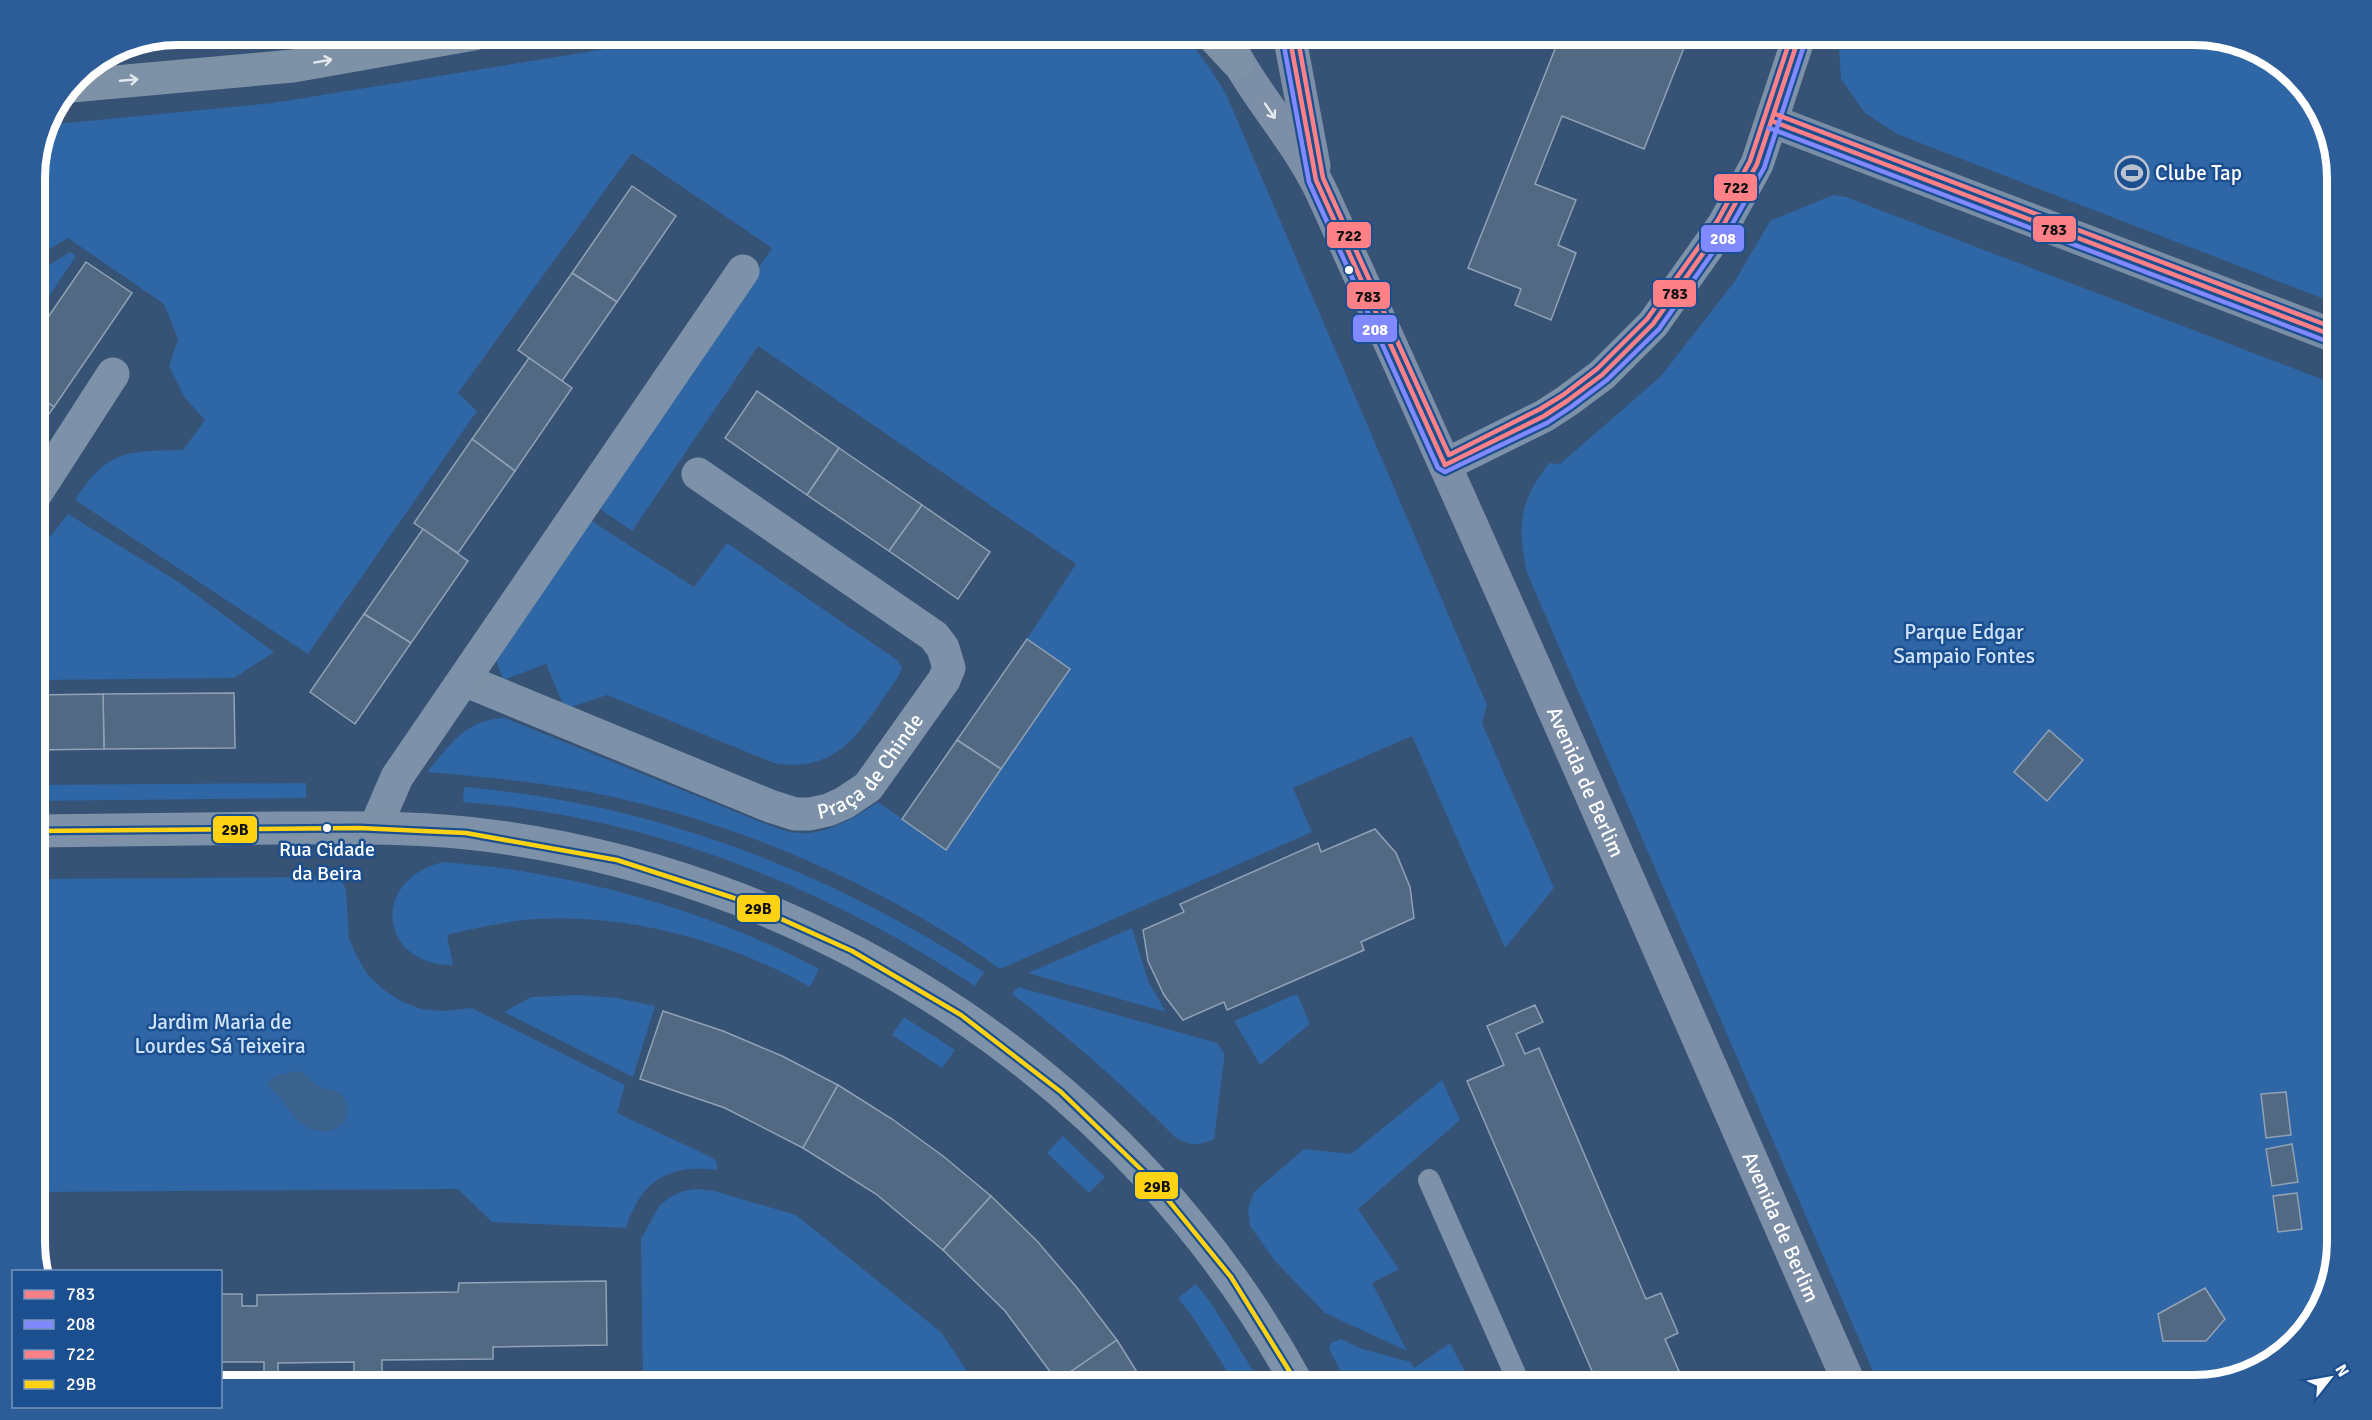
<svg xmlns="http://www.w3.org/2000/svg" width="2372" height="1420" viewBox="0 0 2372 1420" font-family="Signika,sans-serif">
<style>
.green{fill:#2f66a5}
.water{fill:#3b618d}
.building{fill:#526984;stroke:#92a2b6;stroke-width:1.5}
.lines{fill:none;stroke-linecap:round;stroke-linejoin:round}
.lane{stroke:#7d92a8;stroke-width:22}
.street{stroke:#7d92a8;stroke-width:33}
.secondary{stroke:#798da4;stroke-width:33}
.primary{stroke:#7d8ea7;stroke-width:33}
.highway{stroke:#7e92a7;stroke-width:33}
.bus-1-casing{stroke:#1b4f8f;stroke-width:9}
.bus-2-casing{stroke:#1b4f8f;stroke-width:9}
.bus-3-casing{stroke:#1b4f8f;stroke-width:9}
.bus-4-casing{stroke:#1b4f8f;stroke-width:9}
.bus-1{stroke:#ff8087;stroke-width:4.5}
.bus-2{stroke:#8089ff;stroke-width:4.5}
.bus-3{stroke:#ff8087;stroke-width:4.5}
.bus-4{stroke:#ffd214;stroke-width:4.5}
.oneway{stroke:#e5e9ed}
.oneway2{stroke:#e5e8ed}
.bus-dot{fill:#fff;stroke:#1b4f8f;stroke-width:2}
.labels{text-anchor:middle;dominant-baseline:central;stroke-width:5;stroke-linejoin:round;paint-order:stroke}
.bus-label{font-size:20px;fill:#fff;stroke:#1b4f8f}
.poi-label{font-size:21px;fill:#fff;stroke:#1b4f8f;text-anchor:start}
.park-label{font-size:21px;fill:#cfe3fa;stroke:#1b4f8f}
.street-label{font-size:21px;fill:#fff;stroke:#1b4f8f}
.rim{fill:none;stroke:#fff;stroke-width:8}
.line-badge{stroke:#1b4f8f;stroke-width:2}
.badge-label{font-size:16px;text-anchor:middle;font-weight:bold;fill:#fff}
.pale-badge-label{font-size:16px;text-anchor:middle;font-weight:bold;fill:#111}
</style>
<rect width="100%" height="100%" fill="#365274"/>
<g class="green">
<polygon points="1838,34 2194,35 2266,54 2318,106 2337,169 2337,304 1897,134 1865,113 1841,79"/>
<path d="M692,35H1181C1200,51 1213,73 1226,94L1487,705L1482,723L1554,888L1505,948L1412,736L1293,788L1312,832L1000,969C980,955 960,941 940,929C827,861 697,810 567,788C521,780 474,776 427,772C451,744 466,719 505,718L763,823C772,826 781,830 790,832C822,838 853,819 878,802L946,849L1070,669L1027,639L1076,564L758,346L632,531L596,506L772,248L632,153L458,393L477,411L308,654L75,500C108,450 125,451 183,450L205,420L185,398L169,366L178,339L164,304L68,238L35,258V169L45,125L273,103Z"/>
<path d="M1833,195L1846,197L2337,385V1242L2318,1314L2265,1366L2194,1385H1879L1527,573C1517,526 1519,502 1549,463L1560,464L1661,376L1735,281L1770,221Z"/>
<polygon points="70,252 76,256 35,317 35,274"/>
<polygon points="68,514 180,583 274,652 234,678 35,680 35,556"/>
<path d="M587,518L694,587L727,543L897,660L902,667L898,677C864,724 843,775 774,763L607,695L568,708L563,704L546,664L503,680L494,654Z"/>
<polygon points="306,783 306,798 35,801 35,785"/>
<path d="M464,787C655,804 824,869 984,972L975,986C822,885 647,816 463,802Z"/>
<path d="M444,862C461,864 478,865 494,867C605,882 720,916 819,969L810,987C728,941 631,914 537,919C507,921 477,928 447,935L453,965C378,966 370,878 444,862Z"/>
<path d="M336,877L341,880L346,890L349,938L357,957L368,975L384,990L401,1001L421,1009L442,1011L472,1008L625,1085L617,1113L711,1157L717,1162V1170C668,1164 641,1181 626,1228L492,1222L458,1189L35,1192V879Z"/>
<polygon points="1132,928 1148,981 1166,1012 1028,973"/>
<path d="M1018,987L1217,1043L1224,1053V1060L1214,1139C1199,1146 1189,1146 1175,1137C1124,1086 1071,1039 1012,994Z"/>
<polygon points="1297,994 1310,1024 1260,1065 1234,1021"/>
<polygon points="580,995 617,998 655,1006 633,1077 504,1012 531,997"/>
<polygon points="904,1017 955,1050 942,1068 892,1035"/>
<polygon points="1442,1080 1460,1120 1358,1209 1399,1269 1372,1283 1407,1351 1325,1313 1275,1261 1250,1226 1248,1209 1254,1192 1304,1149 1351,1154"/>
<polygon points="1063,1136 1105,1177 1089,1193 1047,1153"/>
<polygon points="697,1189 714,1191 796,1215 941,1332 976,1385 643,1385 641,1239 659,1206 670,1197 683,1191"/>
<polygon points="1196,1284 1211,1303 1262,1385 1236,1385 1192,1316 1178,1298"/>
<polygon points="1341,1339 1362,1349 1411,1362 1414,1368 1450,1343 1472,1385 1348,1385 1329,1349 1331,1343"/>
</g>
<path class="water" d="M297,1071L303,1073L319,1087L340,1093C362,1120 330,1142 305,1126C289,1116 284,1097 267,1085L275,1076Z"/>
<g class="building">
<polygon points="1561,34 1689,35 1644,149 1562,116 1535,184 1576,200 1558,245 1576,253 1551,320 1515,305 1521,289 1468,268"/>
<polygon points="632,186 676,216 617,302 572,273"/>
<polygon points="86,262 132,293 54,407 35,394 35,336"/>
<polygon points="572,273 617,302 562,381 518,350"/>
<polygon points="529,358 572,388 515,471 472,439"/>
<polygon points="757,391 839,448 807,495 725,438"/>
<polygon points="35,394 54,407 35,434"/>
<polygon points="472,439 515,471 458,553 414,523"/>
<polygon points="839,448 922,505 889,551 807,495"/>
<polygon points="922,505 990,552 958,599 889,551"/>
<polygon points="423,529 468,561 411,643 364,614"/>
<polygon points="364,614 411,643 355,724 310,692"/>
<polygon points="1027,639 1070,669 1001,769 957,740"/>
<polygon points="234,693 235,748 104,749 103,694"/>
<polygon points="103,694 104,749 35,750 35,695"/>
<polygon points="2049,730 2083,760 2047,801 2014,772"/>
<polygon points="957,740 1001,769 946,850 902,819"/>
<polygon points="1375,829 1396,853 1410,887 1414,918 1361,942 1364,950 1227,1010 1224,1002 1183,1020 1164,995 1148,961 1143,930 1184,912 1180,904 1318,843 1321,852"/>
<polygon points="1535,1005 1543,1022 1516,1034 1525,1054 1539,1048 1646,1299 1661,1293 1678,1333 1665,1339 1685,1385 1598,1385 1467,1081 1504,1065 1487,1026"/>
<polygon points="663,1011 723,1031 782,1056 838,1085 803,1148 725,1108 640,1079"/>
<polygon points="838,1085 892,1119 943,1156 991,1196 943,1250 876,1194 803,1148"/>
<polygon points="2286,1092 2291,1135 2266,1138 2261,1094"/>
<polygon points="2292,1144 2298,1182 2272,1186 2266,1149"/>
<polygon points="2297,1193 2302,1229 2278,1232 2273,1196"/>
<polygon points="991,1196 1037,1241 1078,1289 1117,1340 1057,1381 1005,1311 943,1250"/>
<polygon points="606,1281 607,1345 493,1347 493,1359 382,1360 382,1372 354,1372 354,1362 278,1363 278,1373 264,1373 264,1362 220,1362 220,1294 242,1294 242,1306 257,1306 257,1295 458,1292 459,1283"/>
<polygon points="2205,1288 2225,1319 2206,1341 2163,1341 2158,1314"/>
<polygon points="1117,1340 1145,1385 1060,1385 1057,1381"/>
</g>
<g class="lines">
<polyline class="lane" points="1429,1180 1520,1385"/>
<g class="street">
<polyline points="1445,465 1544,416 1567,401 1602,375 1653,324 1724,224 1757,164 1800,34"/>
<polyline points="35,495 113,374"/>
<path id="s1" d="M464,680L770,806L795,814H810L828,810L844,803L868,787L944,680L949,668L943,648L934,636L698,474"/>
<polyline points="375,828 397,777 743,271"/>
<path d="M35,831C116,830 197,829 279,828C350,828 422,826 492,836C829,881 1136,1086 1298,1385"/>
</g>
<polyline class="secondary" points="1772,121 2337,337"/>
<g class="primary">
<polyline points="1289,34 1314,166"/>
<path id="s2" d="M1225,36C1251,93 1297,138 1323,195C1503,590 1676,988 1850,1385"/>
</g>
<g class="highway">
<polyline points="1211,34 1237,62"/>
<polyline points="71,86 293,66 474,34"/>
</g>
<defs>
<g id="bus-1">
<polyline points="1289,34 1316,180 1445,465"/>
<polyline points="1772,121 2337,337"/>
<polyline points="1445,465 1544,416 1567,401 1602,375 1653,324 1724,224 1757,164 1800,34"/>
</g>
<g id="bus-2">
<polyline points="1282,35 1309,182 1438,468 1445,472 1547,423 1571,407 1607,380 1659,329 1730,228 1764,168 1807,36"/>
<polyline points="1769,128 2334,344"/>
</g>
<g id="bus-3">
<polyline points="1297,34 1323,178 1449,455 1540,409 1563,395 1597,369 1647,319 1718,220 1750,161 1792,34"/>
<polyline points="1775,114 2337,329"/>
</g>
<polyline id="bus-4" points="35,831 359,828 466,833 617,860 737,899 852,951 961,1015 1061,1092 1151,1179 1231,1277 1298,1385"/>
</defs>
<use href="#bus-1" class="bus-1-casing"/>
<use href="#bus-2" class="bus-2-casing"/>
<use href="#bus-3" class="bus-3-casing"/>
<use href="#bus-4" class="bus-4-casing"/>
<use href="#bus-1" class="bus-1"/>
<use href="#bus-2" class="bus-2"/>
<use href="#bus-3" class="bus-3"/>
<use href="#bus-4" class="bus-4"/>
</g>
<defs><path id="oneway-shaft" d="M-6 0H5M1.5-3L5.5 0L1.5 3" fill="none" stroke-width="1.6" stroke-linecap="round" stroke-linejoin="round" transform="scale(1.5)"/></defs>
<g class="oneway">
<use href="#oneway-shaft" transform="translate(323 61) rotate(-10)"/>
<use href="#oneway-shaft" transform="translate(129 80) rotate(-5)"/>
</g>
<use class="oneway2" href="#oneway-shaft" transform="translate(1270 111) rotate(56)"/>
<defs>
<symbol id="stadium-ring" viewBox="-11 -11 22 22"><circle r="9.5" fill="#1b4f8f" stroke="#b9c2ce" stroke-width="1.5"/><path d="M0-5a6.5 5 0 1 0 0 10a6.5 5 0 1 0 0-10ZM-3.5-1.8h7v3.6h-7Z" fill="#b9c2ce"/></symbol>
</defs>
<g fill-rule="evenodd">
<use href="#stadium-ring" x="2113" y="154" width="38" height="38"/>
</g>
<g class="bus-dot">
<circle cx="1349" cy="270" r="5"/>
<circle cx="327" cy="828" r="5"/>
</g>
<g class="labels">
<g class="bus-label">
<text x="327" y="849">Rua Cidade<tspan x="327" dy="24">da Beira</tspan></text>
</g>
<g class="poi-label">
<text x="2155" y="173">Clube Tap</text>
</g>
<g class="park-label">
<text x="1964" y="632">Parque Edgar<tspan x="1964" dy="24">Sampaio Fontes</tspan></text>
<text x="220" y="1022">Jardim Maria de<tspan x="220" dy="24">Lourdes Sá Teixeira</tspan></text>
</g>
<g class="street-label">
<text stroke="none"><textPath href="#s1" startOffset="452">Praça de Chinde</textPath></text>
<text stroke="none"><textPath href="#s2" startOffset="830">Avenida de Berlim</textPath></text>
<text stroke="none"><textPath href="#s2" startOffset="1316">Avenida de Berlim</textPath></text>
</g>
</g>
<path d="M0 0H2372V1420H0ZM178 45H2194A133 133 0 0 1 2327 178V1242A133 133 0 0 1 2194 1375H178A133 133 0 0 1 45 1242V178A133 133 0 0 1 178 45Z" fill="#2d5d98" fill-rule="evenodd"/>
<path class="rim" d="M178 45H2194A133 133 0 0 1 2327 178V1242A133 133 0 0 1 2194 1375H178A133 133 0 0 1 45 1242V178A133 133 0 0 1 178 45Z"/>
<g class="line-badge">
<rect x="1713" y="173" width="45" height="29" rx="6" fill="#ff8087"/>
<rect x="2032" y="215" width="45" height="28" rx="6" fill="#ff8087"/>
<rect x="1326" y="221" width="46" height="28" rx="6" fill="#ff8087"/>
<rect x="1700" y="224" width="45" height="29" rx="6" fill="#8089ff"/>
<rect x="1652" y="279" width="45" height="29" rx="6" fill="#ff8087"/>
<rect x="1346" y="281" width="45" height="29" rx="6" fill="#ff8087"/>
<rect x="1352" y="314" width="46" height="29" rx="6" fill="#8089ff"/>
<rect x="212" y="815" width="46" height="29" rx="6" fill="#ffd214"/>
<rect x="736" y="894" width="45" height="29" rx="6" fill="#ffd214"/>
<rect x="1134" y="1171" width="45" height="29" rx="6" fill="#ffd214"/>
</g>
<g class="badge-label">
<text x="1723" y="244">208</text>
<text x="1375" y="335">208</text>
</g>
<g class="pale-badge-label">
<text x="1736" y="193">722</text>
<text x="2054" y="235">783</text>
<text x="1349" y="241">722</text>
<text x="1675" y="299">783</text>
<text x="1368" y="302">783</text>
<text x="235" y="835">29B</text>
<text x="758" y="914">29B</text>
<text x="1157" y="1192">29B</text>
</g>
<rect x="12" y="1270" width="210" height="138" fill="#1b4f8f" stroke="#7695bc" stroke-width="1.5"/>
<rect x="24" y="1290" width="30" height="9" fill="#ff8087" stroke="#7695bc" stroke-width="1.5"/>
<text x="66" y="1300" font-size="18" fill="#ffffff">783</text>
<rect x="24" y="1320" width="30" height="9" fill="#8089ff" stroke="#7695bc" stroke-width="1.5"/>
<text x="66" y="1330" font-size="18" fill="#ffffff">208</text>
<rect x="24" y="1350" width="30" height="9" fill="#ff8087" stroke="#7695bc" stroke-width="1.5"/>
<text x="66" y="1360" font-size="18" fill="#ffffff">722</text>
<rect x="24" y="1380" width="30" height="9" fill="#ffd214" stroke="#7695bc" stroke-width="1.5"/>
<text x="66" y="1390" font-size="18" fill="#ffffff">29B</text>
<g transform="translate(2330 1378) rotate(59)" stroke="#1b4f8f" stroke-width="4.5" paint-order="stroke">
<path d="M0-4.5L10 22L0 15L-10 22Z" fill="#ffffff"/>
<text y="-9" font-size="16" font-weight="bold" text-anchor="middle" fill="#ffffff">N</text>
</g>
</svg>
